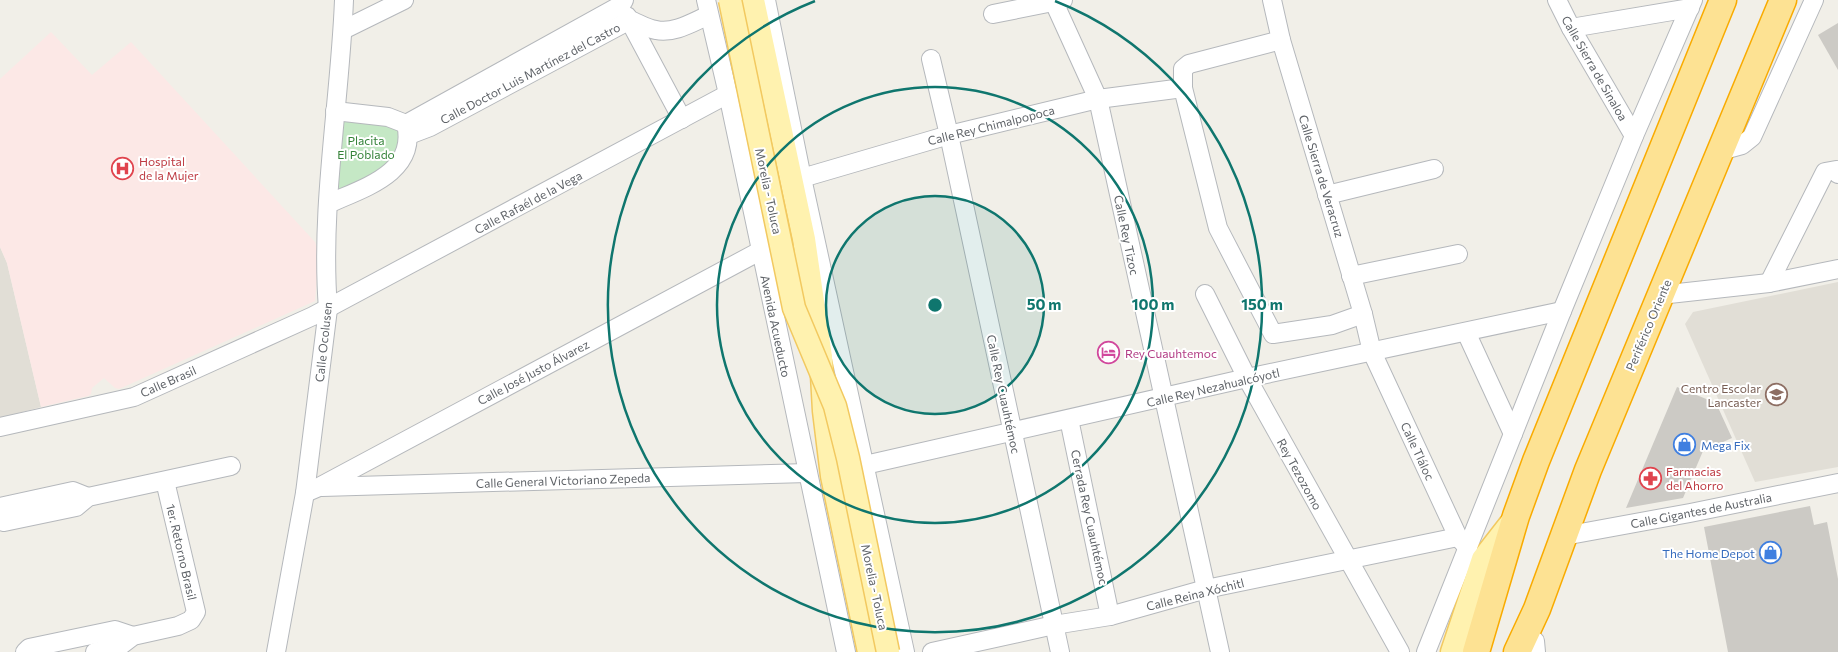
<svg xmlns="http://www.w3.org/2000/svg" width="1838" height="652" viewBox="0 0 1838 652" font-family="Commissioner,sans-serif">
<style>
.education{fill:#e1ded6}
.medical{fill:#fce8e6}
.green{fill:#c5e8c5}
.building{fill:#cccac5}
.lines{fill:none;stroke-linecap:round;stroke-linejoin:round}
.minor-casing{stroke:#b5b8bc;stroke-width:20}
.major-casing{stroke:#f2c960;stroke-width:25}
.highway-casing{stroke:#f9ab00;stroke-width:29}
.minor{stroke:#fff;stroke-width:18}
.major{stroke:#fff2af;stroke-width:22}
.highway{stroke:#fde293;stroke-width:26}
.major-bridge-casing{stroke:#f2c960;stroke-width:25;stroke-linecap:butt}
.major-bridge{stroke:#fff2af;stroke-width:22}
.ring{fill:none;stroke:#0f766e;stroke-width:2.5}
.labels{text-anchor:middle;dominant-baseline:central;stroke-width:4;stroke-linejoin:round;paint-order:stroke}
.street-label{font-size:12px;fill:#5f6368;stroke:#fff}
.park-label{font-size:12px;fill:#348238;stroke:#fff}
.health-label{font-size:12px;fill:#be3a42;stroke:#fff;text-anchor:start}
.hotel-label{font-size:12px;fill:#b23c85;stroke:#fff;text-anchor:start}
.education-label{font-size:12px;fill:#785e54;stroke:#fff;text-anchor:end}
.shop-label{font-size:12px;fill:#366cbe;stroke:#fff;text-anchor:start}
.centre{fill:#0f766e;stroke:#fff;stroke-width:2.5}
.ring-label{font-size:15px;text-anchor:middle;font-weight:bold;fill:#0f766e;stroke:#fff;stroke-width:4;stroke-linejoin:round;paint-order:stroke}
</style>
<rect width="100%" height="100%" fill="#f1efe8"/>
<g class="education">
<polygon points="0,247 7,263 41,407 0,418"/>
<polygon points="1838,282 1838,467 1755,482 1685,324 1693,312"/>
</g>
<polygon class="medical" points="51,32 92,75 131,42 315,242 319,254 315,301 119,389 115,388 104,378 92,388 91,394 88,396 41,407 7,263 0,247 0,79"/>
<polygon class="green" points="339,115 396,126 401,135 393,163 339,195 334,191"/>
<g class="building">
<polygon points="1838,23 1838,70 1818,35"/>
<polygon points="1677,387 1716,403 1732,438 1703,451 1683,498 1626,508"/>
<polygon points="1810,506 1814,525 1827,522 1838,579 1838,652 1728,652 1704,527"/>
</g>
<g class="lines">
<defs>
<g id="minor">
<polyline points="706,0 728,94 846,652"/>
<polyline points="766,0 802,178 905,652"/>
<polyline points="1053,0 1098,99 1220,652"/>
<polyline points="1272,0 1281,40 1363,314 1372,352 1458,537 1468,548"/>
<polyline points="1557,0 1571,28 1634,136"/>
<polyline points="993,14 1063,0"/>
<polyline points="627,16 682,119"/>
<polyline points="1571,28 1690,8"/>
<polyline points="343,30 404,0"/>
<polyline points="1281,40 1189,64 1183,69 1183,88 1218,228 1273,334 1332,325 1363,314"/>
<polyline points="931,59 949,135 1060,652"/>
<polyline points="406,124 621,5 624,0"/>
<path d="M409,135L430,127L630,20C638,23 647,29 656,30C674,34 693,22 709,15"/>
<polyline points="1720,151 1742,145 1752,137 1814,0"/>
<polyline points="802,178 949,135 1098,99 1183,88"/>
<polyline points="1327,195 1434,169"/>
<path d="M328,204C363,188 418,173 406,124L388,117L335,111"/>
<polyline points="1351,276 1458,254"/>
<polyline points="1769,283 1825,172 1836,170 1838,174"/>
<polyline points="1205,294 1247,378 1400,652"/>
<polyline points="1660,295 1769,283 1838,269"/>
<polyline points="1466,332 1513,434"/>
<polyline points="1069,419 1110,616"/>
<polyline points="0,427 134,397 313,316 728,94"/>
<polyline points="865,465 1247,378 1562,311"/>
<polyline points="322,487 808,473"/>
<polyline points="305,493 319,487 760,251"/>
<polyline points="0,507 73,491 88,497"/>
<polyline points="0,521 4,522 76,507 88,497 231,466"/>
<polyline points="1564,536 1690,513 1838,483"/>
<polyline points="1535,641 1536,652"/>
<polyline points="25,652 29,648 115,630 133,636"/>
<polyline points="95,652 120,646 133,636 178,626 191,620 196,612 165,481"/>
<path d="M276,652L305,493L328,309C320,206 340,103 344,0"/>
<polyline points="932,652 1054,625 1110,616 1206,589 1458,537"/>
<polyline points="1426,652 1562,311 1634,136 1693,0"/>
</g>
<g id="major">
<polyline points="753,0 804,239 821,357 824,411 832,476 869,652"/>
<polyline points="1452,652 1483,559 1511,523"/>
</g>
<g id="highway">
<polyline points="1476,652 1516,516 1536,461 1723,0"/>
<polyline points="1517,652 1537,609 1588,470 1783,0"/>
</g>
</defs>
<use href="#minor" class="minor-casing"/>
<use href="#major" class="major-casing"/>
<use href="#highway" class="highway-casing"/>
<use href="#minor" class="minor"/>
<use href="#major" class="major"/>
<use href="#highway" class="highway"/>
<defs>
<polyline id="major-bridge" points="730,0 794,308 835,406 848,458 888,652"/>
</defs>
<use href="#major-bridge" class="major-bridge-casing"/>
<use href="#major-bridge" class="major-bridge"/>
</g>
<circle cx="935" cy="305" r="109" fill="#0f766e" fill-opacity=".12"/>
<g class="ring">
<circle cx="935" cy="305" r="109"/>
<circle cx="935" cy="305" r="218"/>
<path d="M1055 1A327 327 0 1 1 815 1"/>
</g>
<defs>
<symbol id="hospital-ring" viewBox="-11 -11 22 22"><circle r="9.5" fill="#fff" stroke="#e0444e" stroke-width="1.5"/><path d="M-5-5h3v3.5h4V-5h3V5h-3V1.5h-4V5h-3Z" fill="#e0444e"/></symbol>
<symbol id="hotel-ring" viewBox="-11 -11 22 22"><circle r="9.5" fill="#fff" stroke="#d1479c" stroke-width="1.5"/><path d="M-6-4.5h1.5V1H6V5H4.5V3h-9V5H-6ZM-4 0a1.8 1.8 0 1 1 3.6 0ZM.5 0V-2.5h3Q6-2.5 6 0Z" fill="#d1479c"/></symbol>
<symbol id="school-ring" viewBox="-11 -11 22 22"><circle r="9.5" fill="#fff" stroke="#8d6e63" stroke-width="1.5"/><path d="M0-5L7-2L0 1L-7-2ZM-4 1L0 2.5L4 1V4Q0 6-4 4Z" fill="#8d6e63"/></symbol>
<symbol id="shop-ring" viewBox="-11 -11 22 22"><circle r="9.5" fill="#fff" stroke="#3f7fe0" stroke-width="1.5"/><path d="M-5-2.5h2.3a2.7 3.5 0 0 1 5.4 0H5L5.5 6h-11ZM-1.5-2.5h3a1.5 2.3 0 0 0-3 0Z" fill="#3f7fe0"/></symbol>
<symbol id="pharmacy-ring" viewBox="-11 -11 22 22"><circle r="9.5" fill="#fff" stroke="#e0444e" stroke-width="1.5"/><path d="M-2-6h4v4h4v4h-4v4h-4v-4h-4v-4h4Z" fill="#e0444e"/></symbol>
</defs>
<g fill-rule="evenodd">
<use href="#hospital-ring" x="110" y="156" width="25" height="25"/>
<use href="#hotel-ring" x="1096" y="340" width="25" height="25"/>
<use href="#school-ring" x="1764" y="382" width="25" height="25"/>
<use href="#shop-ring" x="1672" y="432" width="25" height="25"/>
<use href="#pharmacy-ring" x="1638" y="466" width="25" height="25"/>
<use href="#shop-ring" x="1758" y="540" width="25" height="25"/>
</g>
<g class="labels">
<g class="street-label">
<text transform="translate(1595 68) rotate(60)">Calle Sierra de Sinaloa</text>
<text transform="translate(530 73) rotate(-28)">Calle Doctor Luis Martínez del Castro</text>
<text transform="translate(991 125) rotate(-14)">Calle Rey Chimalpopoca</text>
<text transform="translate(1322 176) rotate(73)">Calle Sierra de Veracruz</text>
<text transform="translate(769 191) rotate(78)">Morelia - Toluca</text>
<text transform="translate(528 202) rotate(-28)">Calle Rafaél de la Vega</text>
<text transform="translate(1127 235) rotate(78)">Calle Rey Tizoc</text>
<text transform="translate(1648 325) rotate(-67)">Periférico Oriente</text>
<text transform="translate(776 326) rotate(78)">Avenida Acueducto</text>
<text transform="translate(323 342) rotate(-84)">Calle Ocolusen</text>
<text transform="translate(533 372) rotate(-28)">Calle José Justo Álvarez</text>
<text transform="translate(168 381) rotate(-24)">Calle Brasil</text>
<text transform="translate(1213 387) rotate(-13)">Calle Rey Nezahualcóyotl</text>
<text transform="translate(1004 394) rotate(78)">Calle Rey Cuauhtémoc</text>
<text transform="translate(1418 451) rotate(65)">Calle Tláloc</text>
<text transform="translate(1300 474) rotate(61)">Rey Tezozomo</text>
<text transform="translate(563 480) rotate(-2)">Calle General Victoriano Zepeda</text>
<text transform="translate(1701 510) rotate(-11)">Calle Gigantes de Australia</text>
<text transform="translate(1090 517) rotate(78)">Cerrada Rey Cuauhtémoc</text>
<text transform="translate(182 552) rotate(77)">1er. Retorno Brasil</text>
<text transform="translate(875 587) rotate(78)">Morelia - Toluca</text>
<text transform="translate(1195 594) rotate(-14)">Calle Reina Xóchitl</text>
</g>
<g class="park-label">
<text x="366" y="140">Placita<tspan x="366" dy="14">El Poblado</tspan></text>
</g>
<g class="health-label">
<text x="139" y="161">Hospital<tspan x="139" dy="14">de la Mujer</tspan></text>
<text x="1666" y="471">Farmacias<tspan x="1666" dy="14">del Ahorro</tspan></text>
</g>
<g class="hotel-label">
<text x="1125" y="353">Rey Cuauhtemoc</text>
</g>
<g class="education-label">
<text x="1761" y="388">Centro Escolar<tspan x="1761" dy="14">Lancaster</tspan></text>
</g>
<g class="shop-label">
<text x="1701" y="445">Mega Fix</text>
<text x="1755" y="553" text-anchor="end">The Home Depot</text>
</g>
</g>
<circle cx="935" cy="305" r="8" class="centre"/>
<g class="ring-label">
<text x="1044" y="310">50 m</text>
<text x="1153" y="310">100 m</text>
<text x="1262" y="310">150 m</text>
</g>
</svg>
